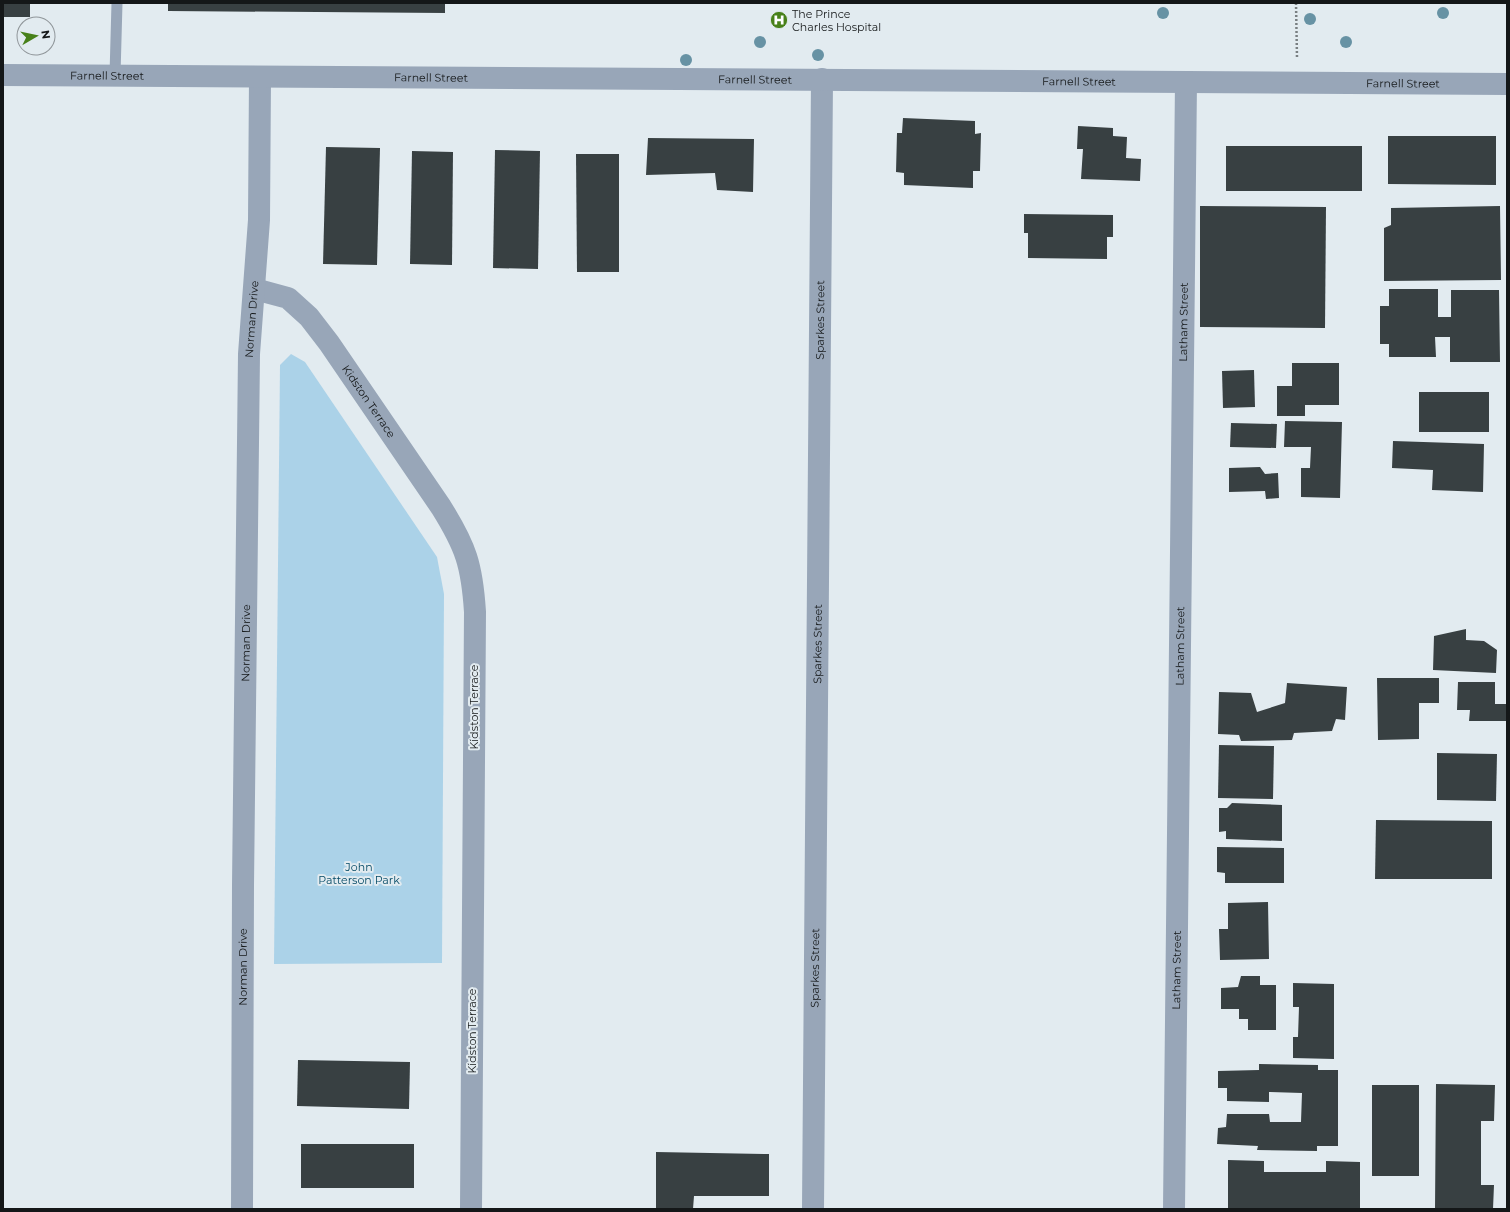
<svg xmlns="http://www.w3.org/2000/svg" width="1510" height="1212" viewBox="0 0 1510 1212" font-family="Montserrat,sans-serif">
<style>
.green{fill:#abd2e8}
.building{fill:#384042}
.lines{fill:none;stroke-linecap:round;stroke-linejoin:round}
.path{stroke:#797f82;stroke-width:2.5;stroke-dasharray:2 2;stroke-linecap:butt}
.service{stroke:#98a6b8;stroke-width:11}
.minor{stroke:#98a6b8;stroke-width:22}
.tertiary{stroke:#98a6b8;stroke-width:22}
.tree{fill:#6792a4}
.labels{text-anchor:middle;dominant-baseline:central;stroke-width:4;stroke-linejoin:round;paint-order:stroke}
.poi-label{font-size:11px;fill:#141718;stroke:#e2ebf0;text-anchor:start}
.street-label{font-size:11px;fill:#141718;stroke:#e2ebf0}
.park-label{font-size:11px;fill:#034965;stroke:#e2ebf0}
</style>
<rect width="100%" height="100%" fill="#e2ebf0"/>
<polygon class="green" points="291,354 305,362 437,557 444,594 442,963 274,964 280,365"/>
<g class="building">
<rect x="3" y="3" width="27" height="14"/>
<polygon points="168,3 445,3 445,13 168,11"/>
<polygon points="903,118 975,121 975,134 981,133 980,171 973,171 973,188 904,185 904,173 896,172 897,133 902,133"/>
<polygon points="1078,126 1113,128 1113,136 1127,137 1126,158 1141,159 1140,181 1081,179 1083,149 1077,149"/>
<polygon points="1388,136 1496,136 1496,185 1388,184"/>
<polygon points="648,138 754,139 753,192 717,190 715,173 646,175"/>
<rect x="1226" y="146" width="136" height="45"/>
<polygon points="326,147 380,148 377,265 323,264"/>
<polygon points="495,150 540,151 538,269 493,268"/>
<polygon points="412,151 453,152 452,265 410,264"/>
<polygon points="576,154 619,154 619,272 577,272"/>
<polygon points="1200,206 1326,207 1325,328 1200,327"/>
<polygon points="1500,206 1501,280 1384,281 1384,228 1391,225 1391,208"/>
<polygon points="1024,214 1113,215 1113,237 1107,237 1107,259 1028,258 1028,233 1024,233"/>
<polygon points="1389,289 1438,289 1438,317 1451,317 1451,290 1499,290 1500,362 1450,362 1450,337 1435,337 1436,357 1389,357 1389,344 1380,344 1380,306 1389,306"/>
<polygon points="1292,363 1339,363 1339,405 1305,405 1305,416 1277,416 1277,386 1292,386"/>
<polygon points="1254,370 1255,407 1223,408 1222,371"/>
<rect x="1419" y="392" width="70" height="40"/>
<polygon points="1285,421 1342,422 1340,498 1301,497 1301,468 1310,468 1311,447 1284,447"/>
<polygon points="1231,423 1277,424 1276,448 1230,447"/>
<polygon points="1393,441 1484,444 1483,492 1432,490 1433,470 1392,468"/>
<polygon points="1260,467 1265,474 1278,473 1279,498 1266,499 1265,491 1229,492 1229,468"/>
<polygon points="1466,629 1466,640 1484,641 1497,650 1496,673 1433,670 1434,636"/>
<polygon points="1377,678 1439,678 1439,703 1419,703 1419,739 1378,740"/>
<polygon points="1458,682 1495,682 1495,704 1507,704 1507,721 1469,721 1470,710 1457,710"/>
<polygon points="1287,683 1347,687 1345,720 1336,719 1332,731 1294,733 1292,740 1241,741 1239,735 1218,734 1219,692 1251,693 1257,712 1285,703"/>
<polygon points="1219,745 1274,746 1273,799 1218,798"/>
<polygon points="1437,753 1497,754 1496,801 1437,800"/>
<polygon points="1232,803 1282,805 1282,841 1226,839 1226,831 1219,832 1219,808 1227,808"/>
<polygon points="1376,820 1492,821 1492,879 1375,879"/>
<polygon points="1217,847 1284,848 1284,883 1225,883 1225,873 1217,872"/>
<polygon points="1268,902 1269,959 1220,960 1219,929 1228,929 1228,903"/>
<polygon points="1241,976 1260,976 1260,985 1276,985 1276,1030 1248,1030 1248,1019 1239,1019 1239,1009 1221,1009 1221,988 1238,987"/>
<polygon points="1293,983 1334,984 1334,1059 1293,1058 1293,1037 1298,1037 1299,1007 1293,1007"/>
<polygon points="298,1060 410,1062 409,1109 297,1106"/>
<polygon points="1259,1064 1318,1065 1318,1070 1338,1070 1338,1146 1317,1146 1317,1151 1257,1150 1258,1146 1217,1144 1218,1128 1226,1127 1227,1114 1269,1114 1270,1122 1301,1122 1302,1093 1269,1092 1269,1102 1227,1101 1227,1088 1218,1088 1218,1071 1259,1070"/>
<polygon points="1436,1084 1495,1085 1494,1121 1481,1121 1481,1185 1494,1185 1493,1209 1435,1209"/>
<rect x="1372" y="1085" width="47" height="91"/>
<rect x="301" y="1144" width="113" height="44"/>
<polygon points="656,1152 769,1154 769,1196 694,1196 693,1209 656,1209"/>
<polygon points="1228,1160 1264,1161 1264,1172 1326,1172 1326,1161 1360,1162 1360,1209 1228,1209"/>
</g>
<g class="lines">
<polyline class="path" points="1296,3 1297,58"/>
<polyline class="service" points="115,75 117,3"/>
<g class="minor">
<path id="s1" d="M255,289L288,298L309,317L329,343L441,507C466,547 472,565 475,612L471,1209"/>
<path id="s2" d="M242,1209L243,885L249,354L259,220L260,77"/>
<path id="s3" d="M813,1209L822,79"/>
<path id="s4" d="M1174,1209L1186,82"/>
</g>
<path class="tertiary" id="s5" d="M3,75L1507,84"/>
</g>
<g class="tree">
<circle cx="1163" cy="13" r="6"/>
<circle cx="1443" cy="13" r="6"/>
<circle cx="1310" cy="19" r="6"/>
<circle cx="760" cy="42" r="6"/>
<circle cx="1346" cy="42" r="6"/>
<circle cx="818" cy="55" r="6"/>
<circle cx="686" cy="60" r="6"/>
</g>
<defs>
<symbol id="hospital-disc" viewBox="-11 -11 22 22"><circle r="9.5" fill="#48811a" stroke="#e2ebf0"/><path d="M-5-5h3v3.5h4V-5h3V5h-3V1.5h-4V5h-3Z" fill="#fff"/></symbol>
</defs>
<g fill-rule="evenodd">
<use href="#hospital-disc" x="769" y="10" width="20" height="20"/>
</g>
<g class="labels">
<g class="poi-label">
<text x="792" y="14">The Prince<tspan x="792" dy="13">Charles Hospital</tspan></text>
</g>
<g class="street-label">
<text stroke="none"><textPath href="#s5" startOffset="104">Farnell Street</textPath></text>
<text stroke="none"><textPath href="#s5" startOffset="752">Farnell Street</textPath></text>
<text stroke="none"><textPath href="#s5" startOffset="428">Farnell Street</textPath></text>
<text stroke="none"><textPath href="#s5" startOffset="1076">Farnell Street</textPath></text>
<text stroke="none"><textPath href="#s5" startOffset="1400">Farnell Street</textPath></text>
<text stroke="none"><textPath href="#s2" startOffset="890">Norman Drive</textPath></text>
<text stroke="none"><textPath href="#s3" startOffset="889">Sparkes Street</textPath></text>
<text stroke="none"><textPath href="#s4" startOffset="887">Latham Street</textPath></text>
<text stroke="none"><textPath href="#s1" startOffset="166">Kidston Terrace</textPath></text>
<text stroke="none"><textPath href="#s2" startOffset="566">Norman Drive</textPath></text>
<text stroke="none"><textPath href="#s3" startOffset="565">Sparkes Street</textPath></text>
<text stroke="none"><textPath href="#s4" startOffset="563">Latham Street</textPath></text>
<text transform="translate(474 707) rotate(-90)">Kidston Terrace</text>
<text stroke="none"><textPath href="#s2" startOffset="242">Norman Drive</textPath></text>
<text stroke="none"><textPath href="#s3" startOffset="241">Sparkes Street</textPath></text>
<text stroke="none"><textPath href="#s4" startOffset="239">Latham Street</textPath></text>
<text transform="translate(472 1031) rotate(-90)">Kidston Terrace</text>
</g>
<g class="park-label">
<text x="359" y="867">John<tspan x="359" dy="13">Patterson Park</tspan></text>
</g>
</g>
<rect width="1510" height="1212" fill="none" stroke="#141718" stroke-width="8"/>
<g transform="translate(36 36) rotate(81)"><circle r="19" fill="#e2ebf0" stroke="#90969a"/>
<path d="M0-3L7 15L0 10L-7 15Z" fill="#48811a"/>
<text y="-6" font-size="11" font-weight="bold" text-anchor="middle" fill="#141718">N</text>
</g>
</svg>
